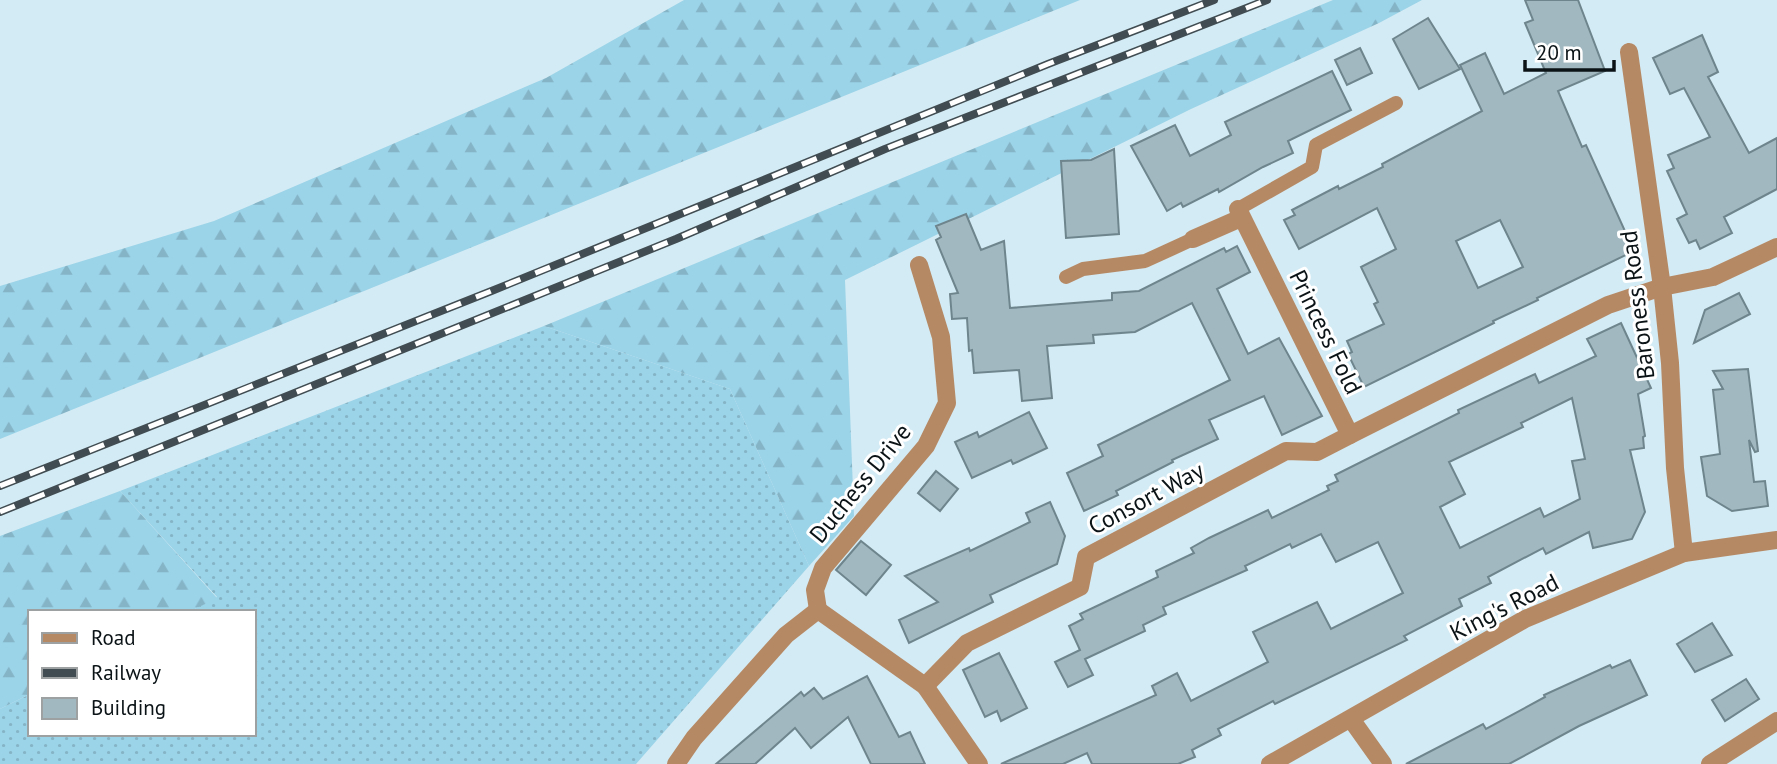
<svg xmlns="http://www.w3.org/2000/svg" width="1777" height="764" viewBox="0 0 1777 764" font-family="'PT Sans',sans-serif">
<style>
.grass{fill:url(#grass-dots)}
.forest{fill:url(#forest-firs)}
.building{fill:#a1b8c0;stroke:#6f858d;stroke-width:2;fill-rule:evenodd}
.lines{fill:none;stroke-linecap:round;stroke-linejoin:round}
.service{stroke:#b68965;stroke-width:14}
.minor{stroke:#b68965;stroke-width:18}
.rail-casing{stroke:#404c51;stroke-width:8}
.rail{stroke:#fff;stroke-width:5;stroke-dasharray:16;stroke-linecap:butt}
.labels{text-anchor:middle;dominant-baseline:central;stroke-width:6;stroke-linejoin:round;paint-order:stroke}
.street-label{font-size:24px;fill:#0b1316;stroke:#fff}
</style>
<defs>
<pattern id="grass-dots" width="8" height="8" patternUnits="userSpaceOnUse" patternTransform="scale(1.75)"><rect width="8" height="8" fill="#9bd3e8"/><path d="M2 2h.1M6 6h.1" fill="none" stroke="#84b4c6" stroke-width="1.8" stroke-linecap="round"/></pattern>
<pattern id="forest-firs" width="22" height="20" patternUnits="userSpaceOnUse" patternTransform="scale(1.75)"><rect width="22" height="20" fill="#9bd3e8"/><path d="M5 1l3.5 6h-7zM16 11l3.5 6h-7z" fill="#84b4c6"/></pattern>
</defs>
<rect width="100%" height="100%" fill="#d3ebf4"/>
<polygon class="grass" points="544,326 730,389 809,566 636,764 0,764 0,709 30,694 30,734 254,734 254,612 189,612 217,597 120,491"/>
<g class="forest">
<polygon points="684,0 1080,0 0,439 0,286 214,221 546,78"/>
<polygon points="1333,0 1422,0 1379,23 1191,109 845,280 854,516 809,566 730,389 544,326"/>
<polygon points="120,491 217,598 189,612 30,612 30,694 0,709 0,536"/>
</g>
<g class="building">
<path d="M1525,0H1578L1605,71L1558,91L1582,147L1586,145L1634,251L1537,298L1538,300L1493,321L1494,323L1364,387L1348,354L1352,352L1347,341L1384,324L1374,304L1378,302L1361,267L1396,249L1377,208L1299,249L1284,220L1295,215L1292,210L1338,186L1339,189L1383,167L1382,164L1482,111L1460,65L1485,53L1504,94L1546,73L1525,23L1533,20ZM1500,220L1523,267L1478,288L1456,241Z"/>
<polygon points="1428,18 1460,69 1419,89 1393,39"/>
<polygon points="1702,35 1718,72 1708,77 1749,153 1777,138 1777,189 1724,217 1732,233 1700,249 1696,240 1689,243 1677,219 1687,214 1667,171 1674,168 1668,155 1710,137 1684,88 1670,94 1653,58"/>
<polygon points="1360,48 1372,73 1347,85 1335,60"/>
<polygon points="1332,71 1351,110 1288,141 1293,153 1263,167 1219,192 1218,189 1183,207 1181,203 1167,211 1131,146 1175,125 1190,156 1231,135 1225,122"/>
<polygon points="1114,149 1119,234 1066,238 1061,161 1091,160"/>
<polygon points="966,214 981,250 1004,241 1010,308 1112,300 1112,293 1139,291 1224,248 1226,252 1237,246 1250,272 1217,289 1248,354 1279,338 1322,416 1282,435 1264,396 1209,420 1218,439 1172,460 1173,462 1116,491 1118,495 1084,511 1067,473 1103,456 1098,445 1230,380 1192,303 1135,332 1093,335 1094,343 1047,346 1052,398 1022,401 1019,370 974,373 972,350 969,351 967,318 952,319 950,294 958,293 936,240 941,237 936,226"/>
<polygon points="1739,293 1750,314 1694,343 1705,310"/>
<path d="M1621,323L1651,388L1638,394L1645,436L1643,437L1644,448L1630,450L1645,512L1632,539L1593,548L1589,532L1546,554L1543,548L1488,577L1491,583L1459,599L1462,606L1404,636L1407,640L1275,704L1273,701L1218,729L1221,735L1192,750L1195,757L1178,764H1092L1087,753L1063,764H1001L1156,695L1152,686L1177,673L1191,701L1268,662L1253,632L1317,602L1331,629L1403,593L1378,542L1336,562L1321,534L1292,548L1290,544L1245,566L1247,570L1163,607L1166,614L1143,625L1145,631L1085,659L1093,675L1068,687L1055,662L1080,650L1069,626L1083,619L1080,614L1158,577L1156,571L1194,553L1191,548L1209,538L1268,510L1272,518L1329,490L1327,486L1338,481L1335,475L1459,413L1458,410L1535,374L1539,383L1596,356L1587,339ZM1572,398L1585,459L1572,461L1580,499L1544,517L1540,508L1460,548L1440,507L1465,494L1449,462L1523,427L1521,423Z"/>
<polygon points="1748,369 1758,451 1755,452 1749,440 1754,482 1765,481 1768,506 1732,511 1707,496 1701,457 1720,454 1713,390 1723,389 1713,371"/>
<polygon points="1029,412 1047,448 1013,464 1011,460 972,478 955,442 977,432 979,437"/>
<polygon points="936,471 958,489 940,511 918,493"/>
<polygon points="1050,502 1065,536 1057,564 990,595 993,602 909,643 899,620 938,602 905,576 969,548 970,551 1030,522 1026,513"/>
<polygon points="861,541 891,565 866,595 836,570"/>
<polygon points="1712,623 1732,655 1695,672 1677,644"/>
<polygon points="999,653 1027,708 1001,721 997,711 985,717 963,670"/>
<polygon points="1630,660 1647,695 1579,726 1509,764 1406,764 1483,724 1486,729 1545,697 1544,695 1610,665 1612,668"/>
<polygon points="867,676 899,737 910,732 925,764 871,764 848,717 811,748 795,728 755,764 716,764 801,692 804,696 814,688 823,699"/>
<polygon points="1746,679 1759,699 1725,721 1712,700"/>
</g>
<g class="lines">
<g class="service">
<polyline points="1238,209 1312,167 1316,145 1396,103"/>
<polyline points="1066,277 1083,269 1145,261 1193,239"/>
</g>
<g class="minor">
<polyline points="1629,52 1662,287 1670,363 1675,468 1684,553"/>
<polyline points="1238,209 1350,435 1608,305 1662,287 1713,277 1777,247"/>
<polyline points="1193,239 1241,218"/>
<polyline points="818,610 815,590 823,568 926,446 947,403 941,337 919,265"/>
<polyline points="925,686 967,643 1080,587 1086,557 1286,451 1317,452 1350,435"/>
<polyline points="1351,719 1383,764"/>
<polyline points="676,764 694,738 786,635 818,610 925,686 979,764"/>
<polyline points="1270,764 1525,619 1684,553 1777,540"/>
<polyline points="1710,764 1777,721"/>
</g>
<defs>
<g id="rail">
<polyline points="0,486 494,290 1048,64 1214,0"/>
<polyline points="0,512 676,239 885,149 1267,0"/>
</g>
</defs>
<use href="#rail" class="rail-casing"/>
<use href="#rail" class="rail"/>
</g>
<g class="labels">
<g class="street-label">
<text transform="translate(1637 305) rotate(-97)">Baroness Road</text>
<text transform="translate(1326 332) rotate(64)">Princess Fold</text>
<text transform="translate(860 483) rotate(-51)">Duchess Drive</text>
<text transform="translate(1146 498) rotate(-28)">Consort Way</text>
<text transform="translate(1504 607) rotate(-27)">King's Road</text>
</g>
</g>
<rect x="28" y="610" width="228" height="126" fill="#ffffff" stroke="#9da1a2" stroke-width="2"/>
<rect x="42" y="633" width="35" height="10" fill="#b68965" stroke="#9da1a2" stroke-width="2"/>
<text x="91" y="645" font-size="21" fill="#0b1316">Road</text>
<rect x="42" y="668" width="35" height="10" fill="#404c51" stroke="#9da1a2" stroke-width="2"/>
<text x="91" y="680" font-size="21" fill="#0b1316">Railway</text>
<rect x="42" y="698" width="35" height="21" fill="#a1b8c0" stroke="#9da1a2" stroke-width="2"/>
<text x="91" y="715" font-size="21" fill="#0b1316">Building</text>
<path d="M1525 60v10h89v-10" fill="none" stroke="#0b1316" stroke-width="3.5"/>
<text x="1536" y="60" font-size="21" fill="#0b1316" stroke="#ffffff" stroke-width="5" paint-order="stroke">20 m</text>
</svg>
